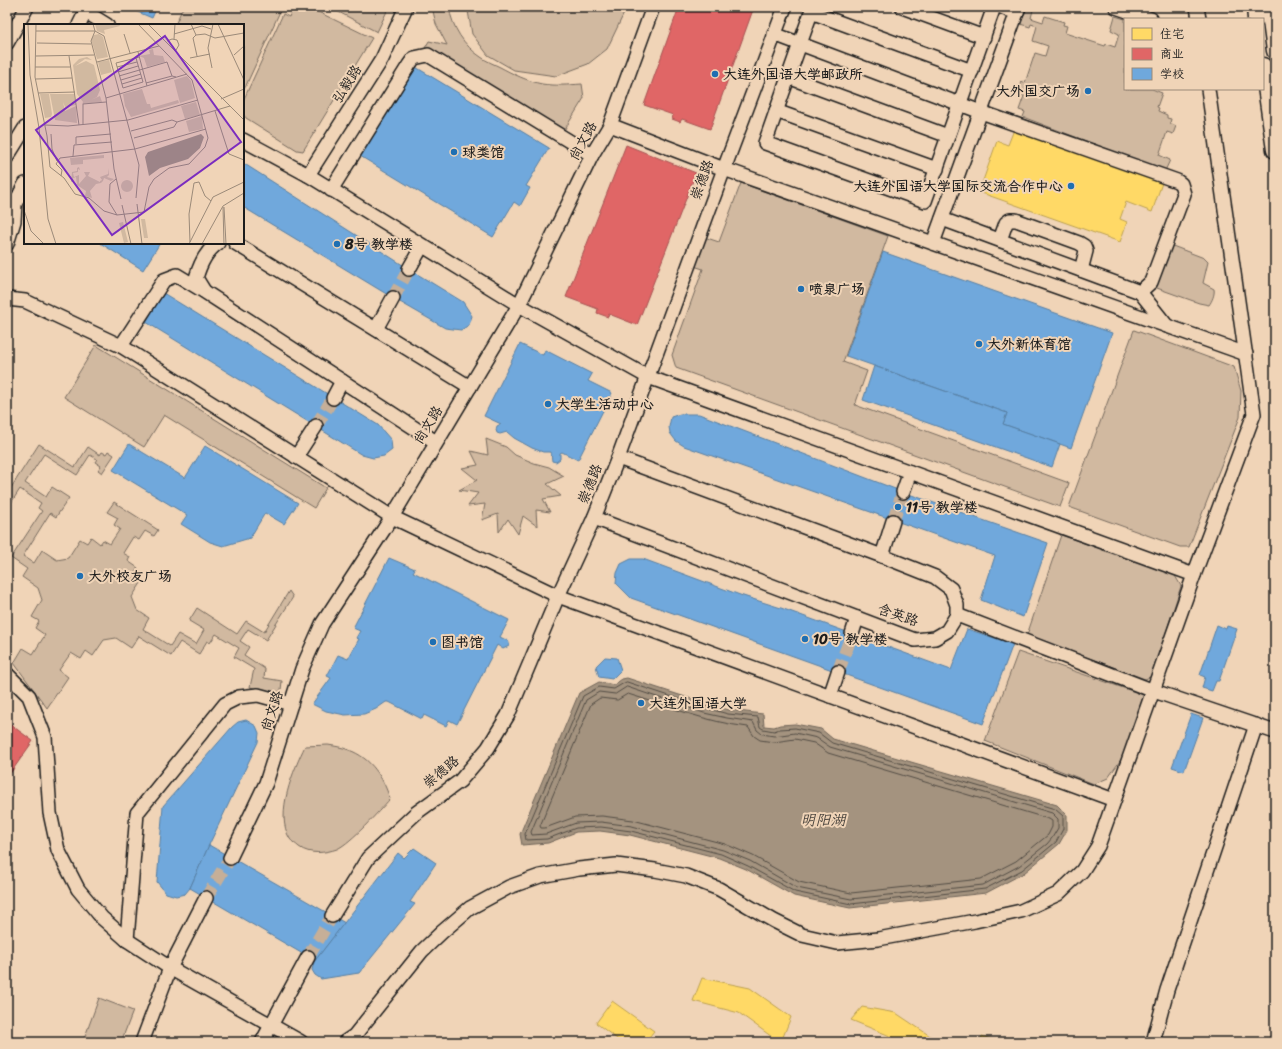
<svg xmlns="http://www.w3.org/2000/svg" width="1282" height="1049" viewBox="0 0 1282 1049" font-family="Sriracha,'LXGW WenKai TC',sans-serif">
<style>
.green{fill:#d1b9a0;stroke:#766a5e}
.water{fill:#a4937f;stroke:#6e6357}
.homes{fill:#ffd966;stroke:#bba050}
.shops{fill:#e06666;stroke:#a55050}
.schools{fill:#6fa8dc;stroke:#567ea2}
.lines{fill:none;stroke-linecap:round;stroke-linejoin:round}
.shore{stroke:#524c44;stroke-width:1}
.minor-tunnel{stroke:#c6af98;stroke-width:13;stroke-dasharray:13 6;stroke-linecap:butt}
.minor-casing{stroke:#1c1c1c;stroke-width:16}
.major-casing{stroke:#1c1c1c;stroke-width:19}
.minor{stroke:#f0d4b7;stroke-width:13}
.major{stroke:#f0d4b7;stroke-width:16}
.poi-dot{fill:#1f6fb2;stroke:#f0d4b7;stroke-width:1.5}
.labels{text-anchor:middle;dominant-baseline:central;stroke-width:4;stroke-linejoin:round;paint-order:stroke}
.poi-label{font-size:14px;font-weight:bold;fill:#1c1c1c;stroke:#f0d4b7;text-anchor:start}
.street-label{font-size:14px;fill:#1c1c1c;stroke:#f0d4b7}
.water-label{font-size:15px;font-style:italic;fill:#4c463f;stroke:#f0d4b7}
.inset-road{fill:none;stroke:#9b8a79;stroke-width:1}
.view{fill:#7b2cbf;fill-opacity:0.15;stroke:#7b2cbf;stroke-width:2}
.inset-edge{fill:none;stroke:#1c1c1c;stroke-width:2}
</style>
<rect width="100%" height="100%" fill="#f0d4b7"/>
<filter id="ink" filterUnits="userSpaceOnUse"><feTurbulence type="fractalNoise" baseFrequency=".025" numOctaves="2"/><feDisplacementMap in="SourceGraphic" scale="8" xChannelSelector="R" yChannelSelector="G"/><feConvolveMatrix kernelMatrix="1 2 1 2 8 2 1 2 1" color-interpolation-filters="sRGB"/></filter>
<g filter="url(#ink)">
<g class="green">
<polygon points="183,7 282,7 243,92 243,25 175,25"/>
<polygon points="293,7 308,7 372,38 303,151 297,150 246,118 243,114 243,101 283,14 289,17"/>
<polygon points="329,7 389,7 377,32"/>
<path d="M432,7H449C452,27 464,46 481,57C486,61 494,64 500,67C513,74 527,81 542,84C555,86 568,85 582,84L584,98L563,132L425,48L429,41L447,45L436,24Z"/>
<polygon points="462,7 627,7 607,49 588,64 556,76 514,70 488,55 472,34 468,11"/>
<polygon points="1023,7 1033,10 1031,18 1043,22 1045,16 1064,22 1063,25 1067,26 1065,33 1105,46 1106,44 1115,47 1119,34 1111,30 1115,16 1125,19 1125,89 1152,89 1162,93 1157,107 1159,108 1158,111 1167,115 1167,118 1171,119 1170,123 1176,126 1173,134 1167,132 1159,155 1170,160 1165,171 1023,117 1025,112 1019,110 1024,96 1018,93 1022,81 1025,83 1035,53 1045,56 1048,46 1033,41 1037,26 1031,24 1030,27 1017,23"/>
<polygon points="741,183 888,236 843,362 867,371 855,405 1069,483 1060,507 676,368 672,355 703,269 694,266 704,237 719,242"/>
<path d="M1170,245L1204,258L1208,262L1203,283L1214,289C1215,294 1212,301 1209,305L1199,303L1154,287Z"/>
<polygon points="1134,330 1234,367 1241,391 1240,417 1189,547 1180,547 1069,507"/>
<polygon points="96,345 326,488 314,508 164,415 144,447 64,397"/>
<polygon points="486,439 506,447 515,455 534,463 549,467 564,476 547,484 561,496 543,499 550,512 536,510 537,526 523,516 518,534 508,519 499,532 498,514 482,520 485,504 468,506 478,493 459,490 477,480 462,468 478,465 471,451 488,455"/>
<polygon points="39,444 75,467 88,447 100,455 102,452 106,454 108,451 114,455 102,473 98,470 101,466 95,462 97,459 90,455 77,475 44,454 25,483 46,497 52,487 69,498 56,517 50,513 23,556 34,563 42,550 57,560 68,558 80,539 87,543 91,537 100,544 103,540 110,544 120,529 114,525 118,518 107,512 114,502 158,530 154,536 145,531 139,540 133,537 123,553 130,557 128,561 138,568 134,574 143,580 132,597 137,610 149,618 143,629 170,646 178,634 196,644 204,630 189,621 197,608 237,634 246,621 264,632 289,591 293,597 266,640 248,629 240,641 249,647 244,655 265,669 264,678 282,681 281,690 278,693 274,693 250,687 254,669 234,657 239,648 216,634 210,643 207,641 199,654 180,642 171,656 139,636 131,648 116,638 104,640 93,656 86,651 81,659 71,653 59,670 68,677 47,708 14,663 23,648 33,654 45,635 35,628 39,621 32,617 42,600 38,588 22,577 27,569 11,558 42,511 38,508 41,503 20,489 7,509 7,494"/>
<polygon points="1061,535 1174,574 1181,586 1152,676 1145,679 1027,635"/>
<polygon points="1018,652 1144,695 1122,758 1108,778 1094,784 985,741"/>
<path d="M328,745C334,746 342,747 349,750C371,758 383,777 390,799C378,812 352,842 337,849C325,853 310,855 299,847C296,844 292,842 290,839C274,814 294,769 305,746Z"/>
<polygon points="99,998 133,1011 121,1042 83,1042"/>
</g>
<polygon class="water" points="627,678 707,704 729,710 763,714 764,726 774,727 780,725 795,724 821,729 833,739 1057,805 1067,815 1067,830 1059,844 1024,873 986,893 850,908 794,896 746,869 719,858 630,835 600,831 576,832 548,843 522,845 520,834 579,693 599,682 614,685 622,679"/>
<g class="homes">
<polygon points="1015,127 1163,180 1152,212 1126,202 1120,219 1127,222 1120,242 979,192 997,141 1008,145"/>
<polygon points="702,978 750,988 791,1017 781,1042 779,1042 739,1013 693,1001"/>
<polygon points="612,1001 654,1031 645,1042 621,1042 596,1023"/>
<polygon points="862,1007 896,1013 939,1042 901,1042 890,1036 851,1020"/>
<polygon points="982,1036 999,1042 981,1042"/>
</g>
<g class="shops">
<polygon points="679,7 754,7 710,129 682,119 680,122 672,119 673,115 644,105"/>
<polygon points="626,145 696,173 637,325 609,314 608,317 597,313 598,309 566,297"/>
<polygon points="7,722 33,741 7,778"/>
</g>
<g class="schools">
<polygon points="126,7 157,7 152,18"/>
<polygon points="414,66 549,148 526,186 530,188 520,206 514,202 493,237 360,156"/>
<polygon points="243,163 409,269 463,302 472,316 469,325 461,330 445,328 393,298 243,207"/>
<polygon points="100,243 160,243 143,270"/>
<polygon points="883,252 1112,333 1071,448 1003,424 1007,413 846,356"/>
<polygon points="163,293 378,425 391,440 392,450 384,456 373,458 362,455 146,322"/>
<polygon points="520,344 543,355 545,350 592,374 588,381 612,393 578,460 562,452 560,453 560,459 556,462 552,461 551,452 543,452 532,448 514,438 507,432 500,434 497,433 496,430 497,426 501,424 484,416"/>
<polygon points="874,366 1007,413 1003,424 1060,444 1052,467 863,400"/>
<polygon points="680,414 699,414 903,492 1048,543 1023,617 981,600 995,556 684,446 676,441 670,433 669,427 671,417"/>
<polygon points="129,444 185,478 205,446 298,503 284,524 265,513 250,538 223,546 210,542 181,524 187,515 113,470"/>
<polygon points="389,558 415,569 413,572 509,620 500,637 508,641 509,643 509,646 503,649 497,645 457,724 449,720 446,726 424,715 422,719 389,702 386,702 376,709 364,714 345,715 326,711 312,704 331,678 327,676 338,655 348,659 359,639 356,638 360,631 353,628"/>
<polygon points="631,559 643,559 740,595 781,608 951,670 967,629 1013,644 983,724 631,598 616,583 617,573 621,564"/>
<polygon points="1217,625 1226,629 1227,626 1237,629 1219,681 1216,681 1212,691 1202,688 1205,677 1200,675"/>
<polygon points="605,657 617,658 621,670 612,679 599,677 596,666"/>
<polygon points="1191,714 1203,718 1184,771 1172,767"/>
<polygon points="246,720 256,726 259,733 258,742 209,845 190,888 185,894 176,896 166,893 157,882 163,806 232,727 238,722"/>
<polygon points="209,845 345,923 314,962 308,957 190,888"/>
<polygon points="414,848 436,863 410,902 415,904 359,973 321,979 315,975 312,970 314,962 398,853 404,858"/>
</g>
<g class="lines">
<g class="shore">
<polygon points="627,682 706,708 728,714 758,717 760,727 763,729 774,731 780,729 795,728 819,733 832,743 1055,809 1063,816 1063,829 1056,842 1022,870 985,889 851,904 795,892 748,866 721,854 631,831 601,827 576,828 547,839 526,840 525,834 583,696 599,687 614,689 624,683"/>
<polygon points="627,687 704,713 727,718 753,722 757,730 762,734 774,736 795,733 817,738 830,747 1052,813 1058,819 1058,828 1052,838 1047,844 1019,866 983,885 851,899 797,888 750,861 723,850 632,826 601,822 576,823 546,834 532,835 531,832 586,700 599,692 615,694"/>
<path d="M628,694C668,706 706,722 748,727L754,736L760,740L774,742L795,739L814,743L828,753L1049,819L1052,821V827L1048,835L1043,839L1016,861L981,879L851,893L799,882L753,856L725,844L633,820L602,816L575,817L545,828H541L540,826L591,704L600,698L617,700Z"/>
</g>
<g class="minor-tunnel">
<polyline points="393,298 409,269"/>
<polyline points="316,426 333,398"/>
<polyline points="893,521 903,492"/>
<polyline points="838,672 852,634"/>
<polyline points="206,898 230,858"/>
<polyline points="308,957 332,916"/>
</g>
<defs>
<g id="minor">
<polyline points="813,7 765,143 925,201 994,7"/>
<polyline points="902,7 984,37"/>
<polyline points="1001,7 1017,13"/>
<polyline points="1116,7 1151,19"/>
<polyline points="1197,7 1199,19"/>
<polyline points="86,12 107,25"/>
<polyline points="811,12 972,71"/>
<polyline points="79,25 88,7"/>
<polyline points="774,34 981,112 1177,181 1181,184 1184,194 1151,282 1140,292 1167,326"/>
<polyline points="7,43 27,7"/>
<polyline points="788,77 948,136"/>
<polyline points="776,111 937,169"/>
<polyline points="610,125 724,169 1246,354"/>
<polyline points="243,140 308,175 519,305 648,377 1194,575"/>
<polyline points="7,157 25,128"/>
<polyline points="308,175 382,59 406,7"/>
<polyline points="331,190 409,65 414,58 428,55 592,155"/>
<polyline points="942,219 1140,292"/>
<polyline points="1000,240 1006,223 1010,220 1016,220 1079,243 1084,246 1086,251 1081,270"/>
<polyline points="235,243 470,387"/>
<polyline points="933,243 1019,7"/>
<polyline points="7,244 14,221 15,204 25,184"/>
<polyline points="409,269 422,246"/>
<path d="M204,291L196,278C200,264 206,251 218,243"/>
<polyline points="7,299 25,301 121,346 392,517 558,596 1114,800"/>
<polyline points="376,329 393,298"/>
<polyline points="121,346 164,280 177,275 205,292 436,442"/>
<polyline points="333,398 342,381"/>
<polyline points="296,457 316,426"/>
<polyline points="903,492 910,472"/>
<polyline points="594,518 915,640 935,638 947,631 957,615 957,605 951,589 935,577 882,556 618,458"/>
<polyline points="882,556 893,521"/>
<polyline points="957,615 1154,691 1275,732"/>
<polyline points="852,634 857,618"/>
<polyline points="7,674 29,696 45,737 50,813 58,850 78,889 102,918 127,940 170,968 301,1042"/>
<polyline points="830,696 838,672"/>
<polyline points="230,858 266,783 302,669 322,624 392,517 519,305 592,155 610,125 653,7"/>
<polyline points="332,916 368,858 416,813 460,781 488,748 508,715 558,596 594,518 618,458 724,169 785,7"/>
<polyline points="127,940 137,813 225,704 239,697 258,695 291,704"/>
<polyline points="142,1042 170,968 206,898"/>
<polyline points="262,1042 308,957"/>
<polyline points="345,1042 354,1036 422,951 442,932 470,908 509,887 540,876 579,869 616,865 655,870 686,876 719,889 774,921 802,935 837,943 878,939 975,921 1021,911 1058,894 1082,871 1098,846 1194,575 1254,414 1208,89"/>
<polyline points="1153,1042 1167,990 1256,725"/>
</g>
<g id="major">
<polyline points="1255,7 1256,19"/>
<polyline points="1269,7 1275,51"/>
<polyline points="1263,66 1275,150"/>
</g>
</defs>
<use href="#minor" class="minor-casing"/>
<use href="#major" class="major-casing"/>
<use href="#minor" class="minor"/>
<use href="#major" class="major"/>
</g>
</g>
<g class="poi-dot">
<circle cx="715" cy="74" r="4"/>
<circle cx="1088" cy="91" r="4"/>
<circle cx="454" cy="152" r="4"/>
<circle cx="1071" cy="186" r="4"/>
<circle cx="337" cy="244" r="4"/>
<circle cx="801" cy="289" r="4"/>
<circle cx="979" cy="344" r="4"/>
<circle cx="548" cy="404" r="4"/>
<circle cx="898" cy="507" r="4"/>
<circle cx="80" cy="576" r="4"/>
<circle cx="805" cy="639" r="4"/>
<circle cx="433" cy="642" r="4"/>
<circle cx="641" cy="703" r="4"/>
</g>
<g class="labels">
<g class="poi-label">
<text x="723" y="74">大连外国语大学邮政所</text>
<text x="1080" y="91" text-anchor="end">大外国交广场</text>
<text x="462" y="152">球类馆</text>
<text x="1063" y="186" text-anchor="end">大连外国语大学国际交流合作中心</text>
<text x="345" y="244">8号 教学楼</text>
<text x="809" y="289">喷泉广场</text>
<text x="987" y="344">大外新体育馆</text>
<text x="556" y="404">大学生活动中心</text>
<text x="906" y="507">11号 教学楼</text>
<text x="88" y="576">大外校友广场</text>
<text x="813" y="639">10号 教学楼</text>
<text x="441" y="642">图书馆</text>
<text x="649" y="703">大连外国语大学</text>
</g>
<g class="street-label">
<text transform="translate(347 84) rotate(-58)">弘毅路</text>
<text transform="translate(583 141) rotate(-61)">尚文路</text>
<text transform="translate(702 180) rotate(-70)">崇德路</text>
<text transform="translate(428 425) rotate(-58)">尚文路</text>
<text transform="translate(590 484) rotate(-68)">崇德路</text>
<text transform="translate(898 615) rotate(19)">含英路</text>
<text transform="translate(272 711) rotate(-72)">尚文路</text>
<text transform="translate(441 772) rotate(-40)">崇德路</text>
</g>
<g class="water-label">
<text x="823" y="820">明阳湖</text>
</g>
</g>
<g transform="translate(24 24)">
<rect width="220" height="220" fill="#f0d4b7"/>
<path d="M71,0H95L96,2L80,6L81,10L73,7ZM70,11L75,10L79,13L84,33L73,35L67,15ZM129,25L130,31L139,32L141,38L123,43L120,34L115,32L126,30L125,26ZM63,33L68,36L61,35L51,42L62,37L70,41L76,66L73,73L67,76L76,72L78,78L58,80L59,78L53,70L49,41L55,35ZM85,36L88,48L77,51L74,38ZM163,52L167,57L171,74L156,79L150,56ZM118,65L123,80H126L127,84L154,76L155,79L107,93L101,82L99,70ZM16,70H25L28,90L27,93L21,94ZM26,70H50L52,81L41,83L39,78L41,87L52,82L53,99L31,96ZM172,78L176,91L161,95L157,82ZM178,92L179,105L165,108L162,97ZM80,131V134L59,136V140L47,141L46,134ZM55,143L56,146L54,145V148L49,149L50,153L55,151V160L62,152L60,148H66L64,152L76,158V157L78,156L76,153L84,150V144L85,151L83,153L90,155L87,157L80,154L79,157L77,159L72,160L66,167L68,174L61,172L62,167L53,161L52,153L49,154L50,158H47L48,148L53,147V144ZM97 162a6 6 0 1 1 12 0a6 6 0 1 1-12 0ZM117,195H121L124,214H120ZM99,198L104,218L100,219L95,199Z" fill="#d1b9a0"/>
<path d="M177,110L180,113L176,124L164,135L136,144L125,152L121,133L124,128Z" fill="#a4937f"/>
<path class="inset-road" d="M4,0L6,51L15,104L24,195L32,220M12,0L11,53L23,112L26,143L40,154L51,170L65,174L80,187L93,191L120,188L125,163L130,155L145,144L165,140L181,123L184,114L168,56L114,0M69,0L71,7L67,17L82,74L90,145L97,175M124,0L220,96M144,0H158M167,0L172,11M194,0L220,56M12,7H71L80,12L115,141L112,174M100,10L106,29M150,10L178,2L187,5M150,15L151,0M143,17L148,15L153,16L155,21L152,26M13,19L67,20M114,28L123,62M210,31L220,22M12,32L70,31M45,32L55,101M173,32L169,14L172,11L181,10L191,14L220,9M112,34L119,58L99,64L92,39L112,34L115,33M166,34L186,30M73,38L135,22M11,43H46M93,43L113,38M188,44L184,24L189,0M94,48L114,42M95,52L143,38L148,52L152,53M12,55L48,54M97,56L117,50M122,59L148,52M98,60L118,54M14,69L51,68M82,74L163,50M197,75L220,65M191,87L205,130L220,136M153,98L206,82M21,101L44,102L104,96L174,76M59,101V80L82,78M107,107L148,96L153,98L150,103L110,114M27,110L28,125L33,137M52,120V113L87,110M49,132L50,121L88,118M37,152L38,146L32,140L36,134L111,125L182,105M92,155L86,160L85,178L93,191M113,180L118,220M98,181L107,220M199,183L200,220M200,183L202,220M0,186L7,207L20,220M166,218L165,190L170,159L175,158L181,172L187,177M165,220L189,173L220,158M178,220L199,182L220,169"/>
<path class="view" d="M141,12L217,118L88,211L12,106Z"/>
<rect width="220" height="220" class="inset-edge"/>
</g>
<rect width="1282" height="1049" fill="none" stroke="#f0d4b7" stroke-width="24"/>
<rect x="12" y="12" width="1258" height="1025" fill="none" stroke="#1c1c1c" stroke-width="1.5" filter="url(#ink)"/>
<rect x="1124" y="18" width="140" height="72" fill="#f0d4b7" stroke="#9b8a79"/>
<rect x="1132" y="28" width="20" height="12" fill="#ffd966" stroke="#9b8a79"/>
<text x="1160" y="38" font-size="12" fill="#1c1c1c">住宅</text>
<rect x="1132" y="48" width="20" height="12" fill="#e06666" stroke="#9b8a79"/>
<text x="1160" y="58" font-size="12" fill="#1c1c1c">商业</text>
<rect x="1132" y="68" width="20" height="12" fill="#6fa8dc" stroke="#9b8a79"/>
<text x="1160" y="78" font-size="12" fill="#1c1c1c">学校</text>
</svg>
